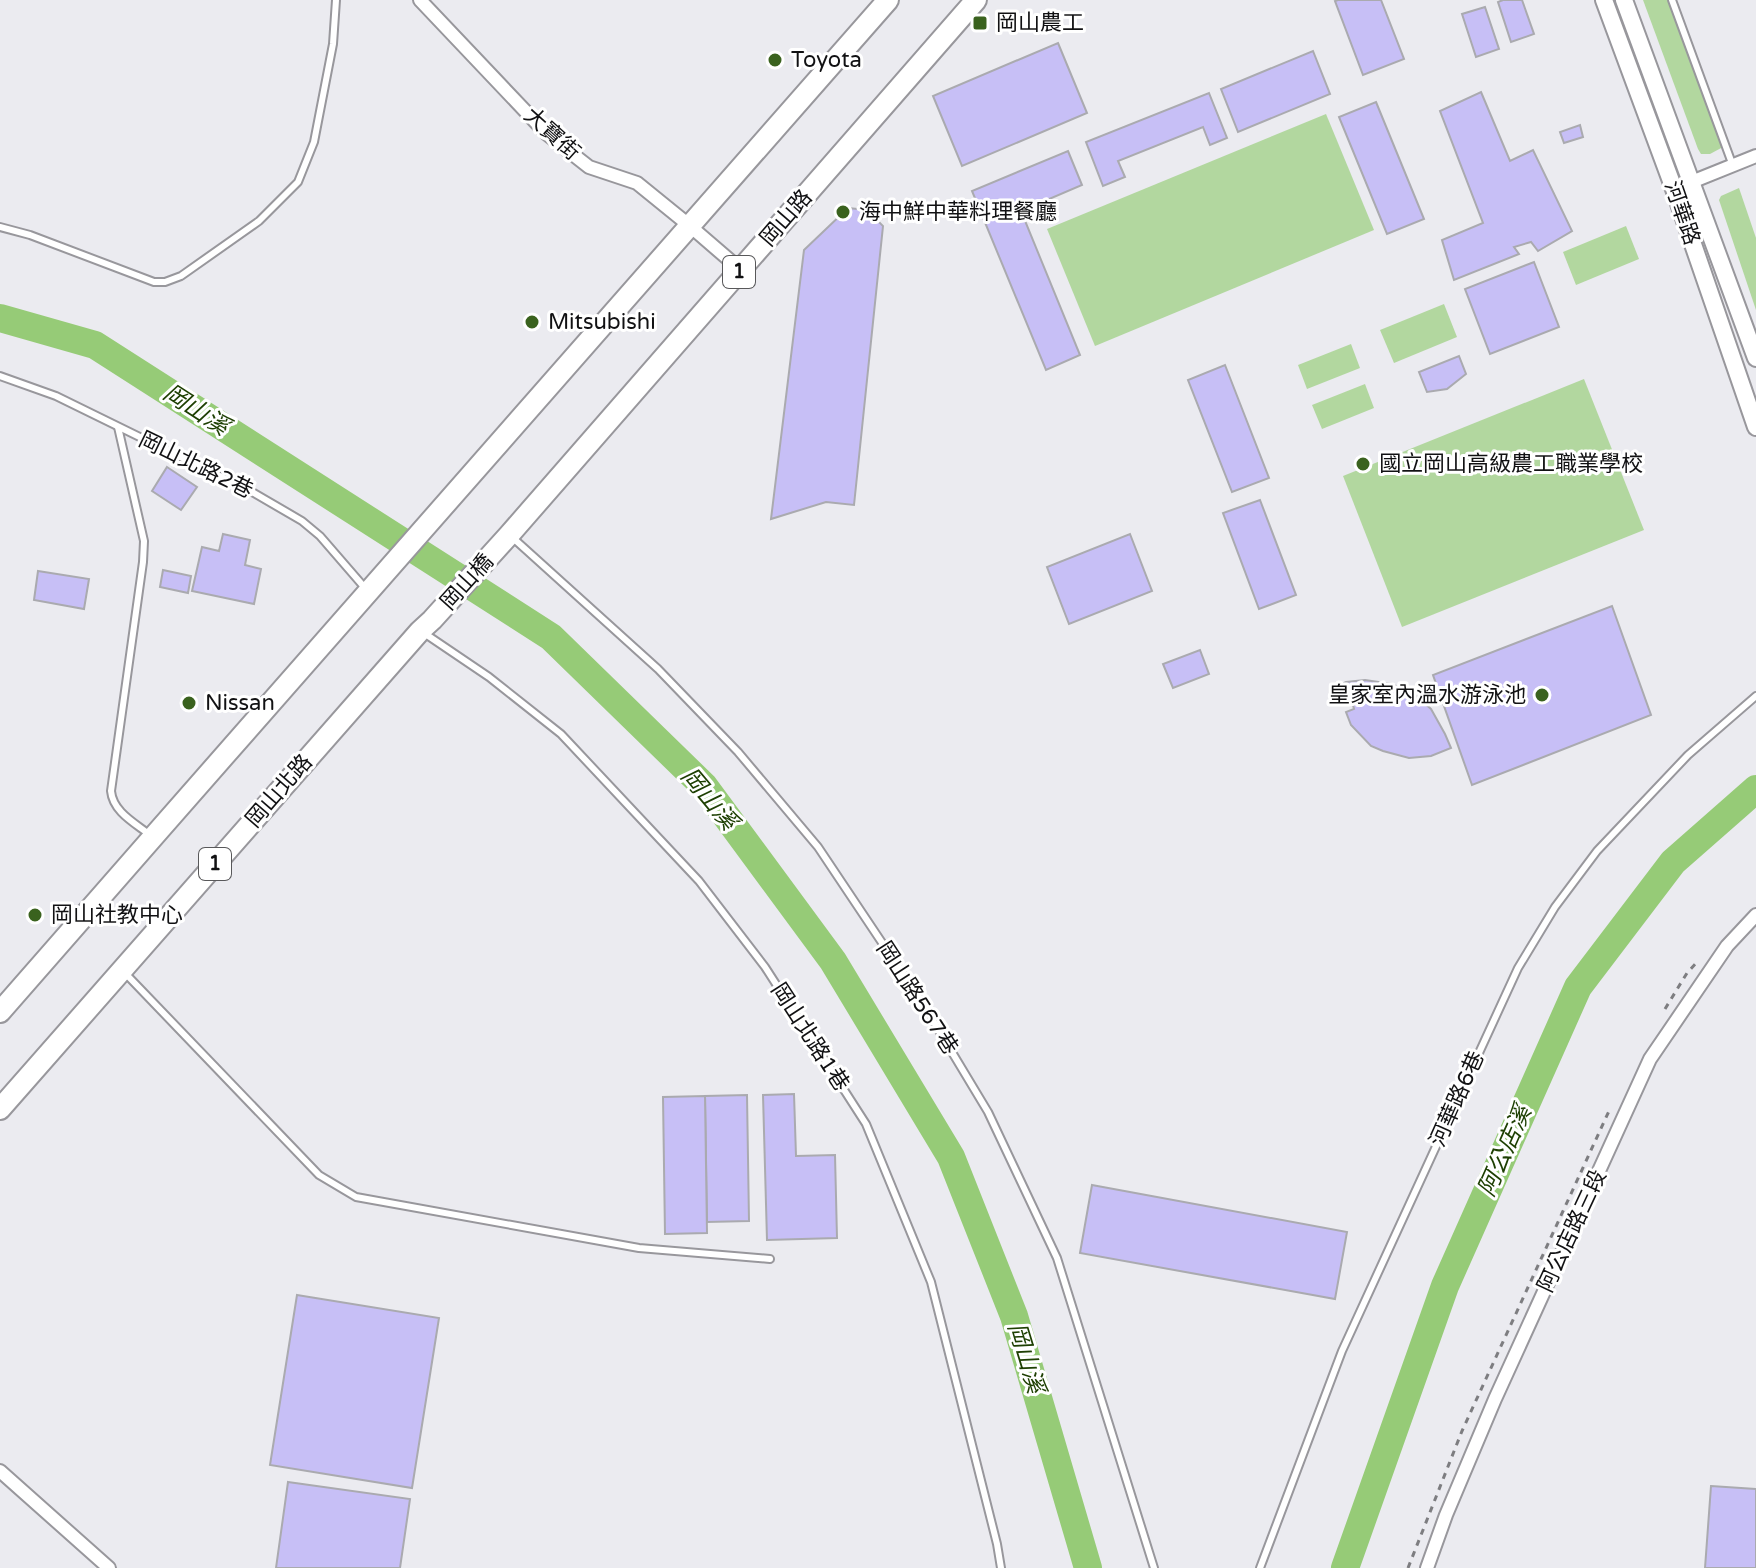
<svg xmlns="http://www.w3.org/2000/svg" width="1756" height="1568" viewBox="0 0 1756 1568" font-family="'Varela Round','Noto Sans TC',sans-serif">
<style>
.green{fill:#b2d79f}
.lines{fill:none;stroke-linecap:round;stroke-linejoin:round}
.river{stroke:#96cb77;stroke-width:28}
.building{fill:#c7bff6;stroke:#aaaaaf;stroke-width:2}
.service-casing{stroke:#98979c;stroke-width:10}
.minor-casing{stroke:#98979c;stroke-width:16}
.tertiary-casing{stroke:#98979c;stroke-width:20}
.primary-casing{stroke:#98979c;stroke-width:24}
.path{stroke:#7d7d80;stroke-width:3;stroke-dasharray:6 6;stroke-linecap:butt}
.service{stroke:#fff;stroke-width:6}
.minor{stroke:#fff;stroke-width:12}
.tertiary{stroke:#fff;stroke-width:16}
.primary{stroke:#fff;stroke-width:20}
.poi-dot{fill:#3a621e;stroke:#fff;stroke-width:3}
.labels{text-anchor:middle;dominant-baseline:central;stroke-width:6;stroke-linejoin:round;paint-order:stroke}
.shield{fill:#fff;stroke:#58585a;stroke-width:2}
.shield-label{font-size:20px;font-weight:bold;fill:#111113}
.poi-label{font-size:22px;fill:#111113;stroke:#fff;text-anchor:start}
.street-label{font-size:22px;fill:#111113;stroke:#fff}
.water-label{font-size:24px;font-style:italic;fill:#1e4003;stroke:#fff}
</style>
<rect width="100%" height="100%" fill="#ebebf0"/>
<g class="green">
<polygon points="1643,0 1668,0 1723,147 1710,154 1701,154 1698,149"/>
<polygon points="1326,114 1374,230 1095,346 1047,229"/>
<polygon points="1739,188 1756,238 1756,310 1719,200 1721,196"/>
<polygon points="1626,226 1639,259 1576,285 1563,252"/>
<polygon points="1444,304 1457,337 1394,363 1380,330"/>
<polygon points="1351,344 1360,368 1307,389 1298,365"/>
<polygon points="1584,379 1644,530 1402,627 1343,476"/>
<polygon points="1365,384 1374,408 1322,429 1312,405"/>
</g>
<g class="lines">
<g class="river">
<polyline points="0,318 95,345 551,637 704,786 833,961 951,1157 1014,1316 1088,1568"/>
<polyline points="1345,1568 1445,1286 1578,987 1673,862 1756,789"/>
</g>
</g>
<g class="building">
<polygon points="1338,0 1381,0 1404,59 1363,75 1335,1"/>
<polygon points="1503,0 1522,0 1534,34 1511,42 1498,2"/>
<polygon points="1485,7 1499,49 1476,57 1462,14"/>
<polygon points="1058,43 1087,113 962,166 933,96"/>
<polygon points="1313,51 1330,94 1238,132 1221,89"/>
<polygon points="1481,92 1510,161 1533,150 1572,231 1538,251 1531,242 1514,247 1519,254 1454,280 1442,240 1483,223 1440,111"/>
<polygon points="1209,93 1227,138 1210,145 1203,127 1118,161 1125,177 1103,186 1086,142"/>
<polygon points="1376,102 1424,219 1387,234 1339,117"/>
<polygon points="1580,125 1583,137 1564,143 1560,132"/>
<polygon points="1068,151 1082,185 1021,211 1080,355 1046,370 972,191"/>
<polygon points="848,208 867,210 883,226 854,505 826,502 771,519 804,250"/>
<polygon points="1534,262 1559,327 1490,354 1465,289"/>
<polygon points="1459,356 1466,374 1447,389 1427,392 1419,372"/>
<polygon points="1225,365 1269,478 1232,492 1188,380"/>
<polygon points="167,467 197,487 181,510 152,491"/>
<polygon points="1260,500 1296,595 1259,609 1223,513"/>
<polygon points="223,534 250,540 245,565 261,569 254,604 192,591 202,547 219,551"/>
<polygon points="1130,534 1152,591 1069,624 1047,567"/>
<polygon points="163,570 191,576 188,593 160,587"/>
<polygon points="38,571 89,579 84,609 34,600"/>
<polygon points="1612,606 1651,715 1472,785 1433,675"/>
<polygon points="1200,650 1209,674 1173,688 1163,664"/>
<polygon points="1365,680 1392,684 1414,694 1431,709 1445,734 1451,748 1431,756 1409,758 1383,751 1371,746 1351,725 1346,712 1354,709 1350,693 1340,685 1346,682"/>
<polygon points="794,1094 796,1156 835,1155 837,1238 767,1240 763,1095"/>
<polygon points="747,1095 749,1221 707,1222 705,1096"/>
<polygon points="705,1096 707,1233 665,1234 663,1097"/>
<polygon points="1092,1185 1347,1232 1335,1299 1080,1253"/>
<polygon points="297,1295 439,1318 412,1488 270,1465"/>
<polygon points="288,1482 410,1499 400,1568 276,1568"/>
<polygon points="1711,1486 1756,1489 1756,1568 1705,1568"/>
</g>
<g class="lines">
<defs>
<g id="service">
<polyline points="1672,0 1733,166"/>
<polyline points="0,227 30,235 154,282 165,282 181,276 259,221 298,182 314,142 333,44 336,0"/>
<polyline points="0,376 56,396 254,493 302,521 320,536 365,588"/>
<path d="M118,427L144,541L143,562L111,791C113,812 135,823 150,835"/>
<polyline points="513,538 658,669 738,752 818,847 923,1004 988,1112 1057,1258 1154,1568"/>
<polyline points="424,633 489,677 561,734 699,881 765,967 866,1124 931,1282 997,1544 1001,1568"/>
<polyline points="124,972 319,1175 356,1197 639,1248 770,1259"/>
<polyline points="1260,1568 1342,1351 1518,968 1555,907 1597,851 1688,755 1756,696"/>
</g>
<g id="minor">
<polyline points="420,0 547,134 589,167 637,183 690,226 741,270"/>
<polyline points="1684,185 1756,156"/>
<polyline points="0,1471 109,1568"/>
<polyline points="1427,1568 1446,1515 1495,1399 1650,1059 1727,946 1756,915"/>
</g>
<g id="tertiary">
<polyline points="1604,0 1674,189 1756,427"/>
<polyline points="1624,0 1756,358"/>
</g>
<g id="primary">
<path d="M0,1012C295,674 592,338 888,0"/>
<polyline points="0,1109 420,631 432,620 509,535 976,0"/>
</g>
</defs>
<use href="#service" class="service-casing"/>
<use href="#minor" class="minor-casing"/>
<use href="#tertiary" class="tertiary-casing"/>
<use href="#primary" class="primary-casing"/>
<g class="path">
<polyline points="1665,1009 1687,973 1699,960"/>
<polyline points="1408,1568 1462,1431 1609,1111"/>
</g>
<use href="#service" class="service"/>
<use href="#minor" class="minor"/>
<use href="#tertiary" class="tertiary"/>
<use href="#primary" class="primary"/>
</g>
<g class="poi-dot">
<rect x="972" y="15" width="16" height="16" rx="4"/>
<circle cx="775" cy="60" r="8"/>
<circle cx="843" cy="212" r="8"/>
<circle cx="532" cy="322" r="8"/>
<circle cx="1363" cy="464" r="8"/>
<circle cx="1542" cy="695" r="8"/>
<circle cx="189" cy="703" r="8"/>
<circle cx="35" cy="915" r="8"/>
</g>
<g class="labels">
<g class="shield">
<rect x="723" y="256" width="32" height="32" rx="6"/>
<rect x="199" y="848" width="32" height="32" rx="6"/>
</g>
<g class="shield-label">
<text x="739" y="272">1</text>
<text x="215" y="864">1</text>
</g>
<g class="poi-label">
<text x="996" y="23">岡山農工</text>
<text x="791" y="60">Toyota</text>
<text x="859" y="212">海中鮮中華料理餐廳</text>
<text x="548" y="322">Mitsubishi</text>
<text x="1379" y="464">國立岡山高級農工職業學校</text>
<text x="1526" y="695" text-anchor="end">皇家室內溫水游泳池</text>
<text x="205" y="703">Nissan</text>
<text x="51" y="915">岡山社教中心</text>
</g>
<g class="street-label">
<text transform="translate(552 134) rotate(42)">大寶街</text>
<text transform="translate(1682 213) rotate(71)">河華路</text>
<text transform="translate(786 218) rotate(-49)">岡山路</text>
<text transform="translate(196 465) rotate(26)">岡山北路2巷</text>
<text transform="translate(467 582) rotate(-48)">岡山橋</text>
<text transform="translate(279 791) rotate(-49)">岡山北路</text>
<text transform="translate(917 998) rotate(57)">岡山路567巷</text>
<text transform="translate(810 1037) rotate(57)">岡山北路1巷</text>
<text transform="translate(1457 1099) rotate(-66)">河華路6巷</text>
<text transform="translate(1572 1231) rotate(-65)">阿公店路三段</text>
</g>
<g class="water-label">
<text transform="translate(196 410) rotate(33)">岡山溪</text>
<text transform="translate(709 799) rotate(50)">岡山溪</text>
<text transform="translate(1505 1151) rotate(-66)">阿公店溪</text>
<text transform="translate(1026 1358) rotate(73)">岡山溪</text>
</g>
</g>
</svg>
